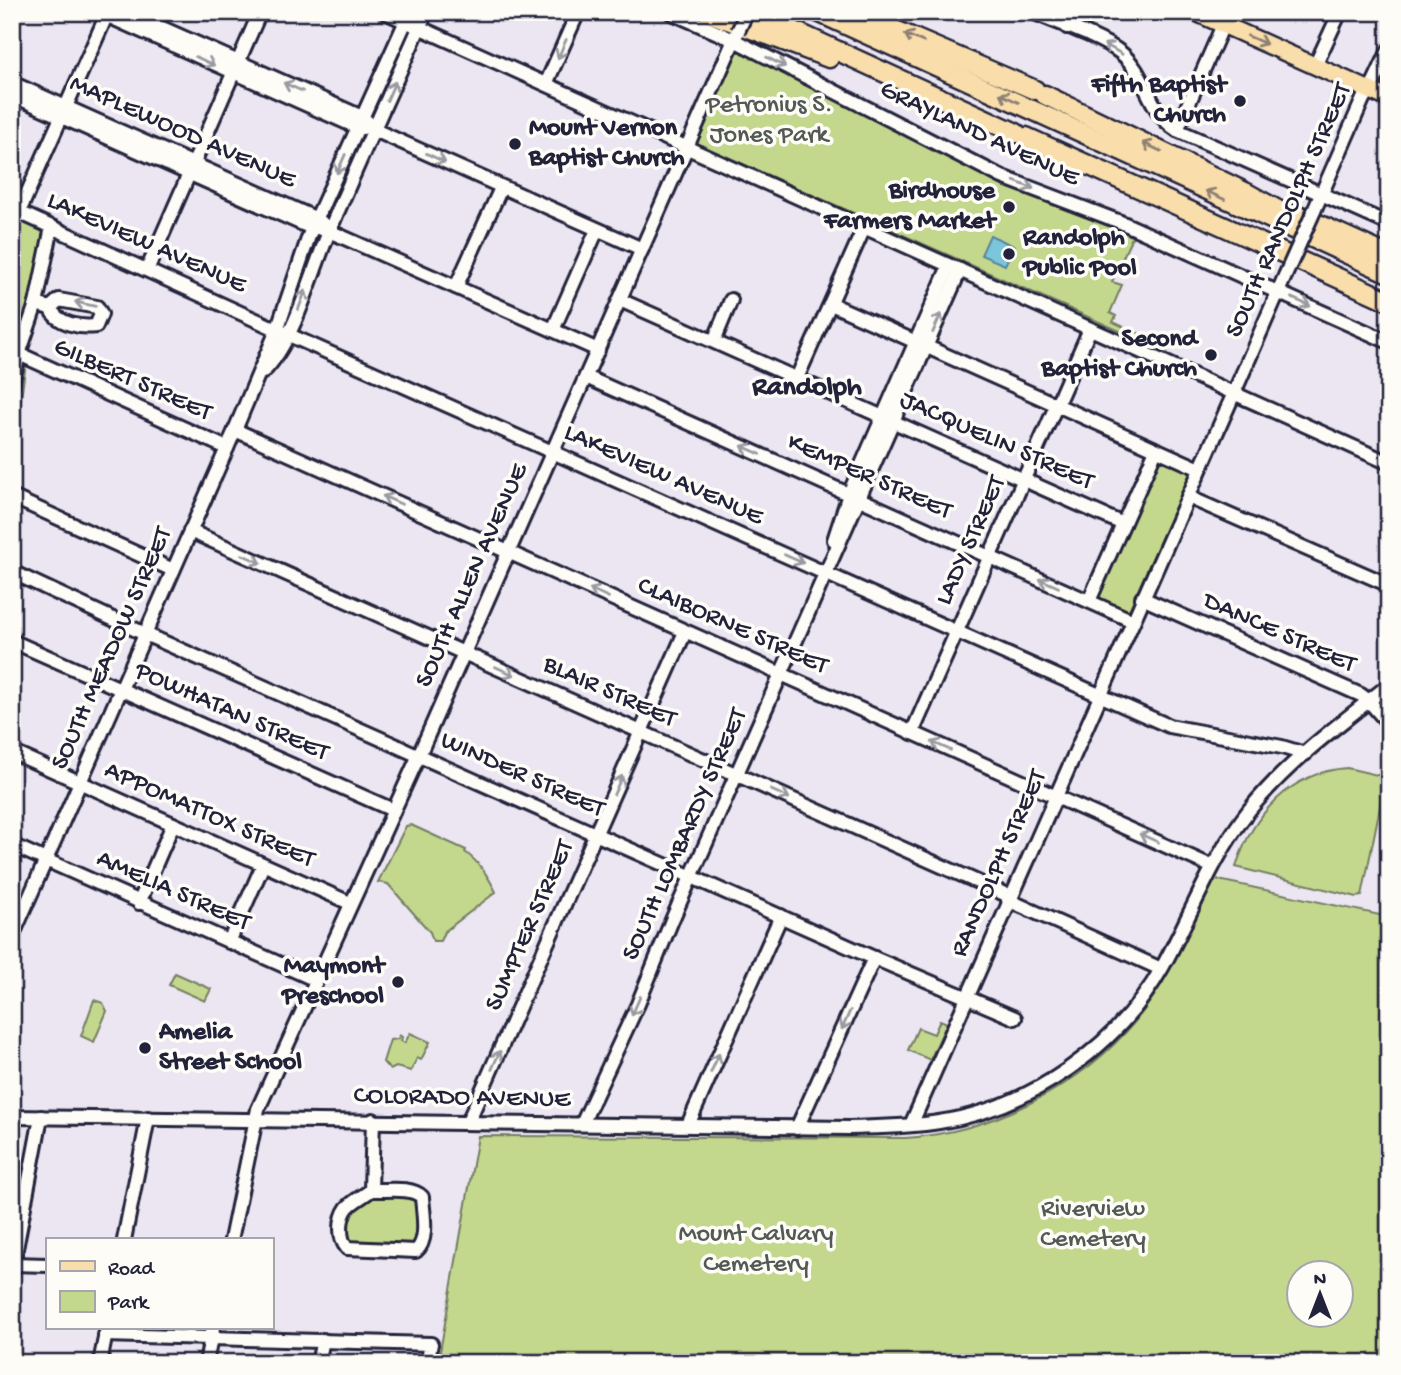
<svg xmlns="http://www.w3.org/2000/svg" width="1401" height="1375" viewBox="0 0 1401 1375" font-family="'Gochi Hand',sans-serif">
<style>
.green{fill:#c4d88d;stroke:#737d64;stroke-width:2;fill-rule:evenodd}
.water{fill:#7cc6dc;stroke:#58849c;stroke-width:2}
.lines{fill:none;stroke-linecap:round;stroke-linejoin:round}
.minor-casing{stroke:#22223b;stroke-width:18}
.major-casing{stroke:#22223b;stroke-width:21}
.highway-casing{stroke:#22223b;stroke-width:23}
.minor{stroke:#fdfcf7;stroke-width:12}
.major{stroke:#f9deab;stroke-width:16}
.highway{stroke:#f9deab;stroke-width:18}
.minor-bridge-casing{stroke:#22223b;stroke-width:18;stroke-linecap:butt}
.minor-bridge{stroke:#fdfcf7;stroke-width:12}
.oneway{stroke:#8e8073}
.oneway2{stroke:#9a9aa2}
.poi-dot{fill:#22223b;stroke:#fdfcf7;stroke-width:2.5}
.labels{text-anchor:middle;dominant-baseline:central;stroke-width:7;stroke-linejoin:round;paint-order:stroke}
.poi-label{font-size:26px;font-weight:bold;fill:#22223b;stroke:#fdfcf7;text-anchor:end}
.park-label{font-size:26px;fill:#535954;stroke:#fdfcf7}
.street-label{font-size:26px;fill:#22223b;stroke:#fdfcf7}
.neighbourhood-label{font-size:28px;font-weight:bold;fill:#22223b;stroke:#fdfcf7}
</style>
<rect width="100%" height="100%" fill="#ebe6f1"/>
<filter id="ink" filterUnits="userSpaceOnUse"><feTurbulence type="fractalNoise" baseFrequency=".0143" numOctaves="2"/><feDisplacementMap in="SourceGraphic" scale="14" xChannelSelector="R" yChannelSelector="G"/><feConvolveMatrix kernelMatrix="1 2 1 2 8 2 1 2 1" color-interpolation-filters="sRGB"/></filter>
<g filter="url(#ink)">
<g class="green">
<polygon points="738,50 741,50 1123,229 1132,237 1112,282 1122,285 1110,313 1116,316 1113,322 1169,347 1167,352 696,143"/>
<polygon points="12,214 46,229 12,458"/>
<polygon points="1159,457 1190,471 1190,474 1130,608 1126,611 1098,598 1098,594"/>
<path d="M1347,768L1386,777L1362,896L1357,897L1236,867C1252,815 1291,772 1347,768Z"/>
<path d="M411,825L466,850L465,852C480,863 488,876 496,892L444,932L440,941H433L430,932L388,884L378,882L406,826Z"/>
<path d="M1214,879L1389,917V1363H438L478,1136L905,1138C1003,1131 1103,1076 1156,993C1179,957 1196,918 1214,879ZM1300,1274H1342V1316H1300Z"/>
<polygon points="175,973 211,989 205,1001 169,985"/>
<polygon points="94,1000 103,1003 107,1011 94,1042 81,1036"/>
<polygon points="940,1020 947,1023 930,1060 908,1050 918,1028 934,1034"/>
<polygon points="410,1033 430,1042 421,1060 417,1058 411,1071 396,1067 390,1070 383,1062 390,1040 398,1039 399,1035 402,1037 401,1041 405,1043"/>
<path d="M378,1195L412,1196L418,1203V1240L415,1245H355C344,1239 343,1219 352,1209C359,1203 370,1198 378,1195Z"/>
</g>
<polygon class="water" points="990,235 1014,246 1005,265 981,255"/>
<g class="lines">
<defs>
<g id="minor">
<polyline points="99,12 350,124 363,128"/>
<polyline points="126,12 362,117 379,132 642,249"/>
<polyline points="385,12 1389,463"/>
<polyline points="670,12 734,40 1002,177 1123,223 1389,342"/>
<path d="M1032,12C1056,22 1103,38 1121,53C1147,74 1147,111 1177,130L1389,224"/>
<polyline points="1067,27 1074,12"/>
<polyline points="1315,66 1340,12"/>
<polyline points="12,83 317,219 322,223"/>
<polyline points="546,84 578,12"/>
<polyline points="12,95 305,225 329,231 598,350"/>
<polyline points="1177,130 1223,25"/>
<polyline points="12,209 289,335 1169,726 1282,747 1305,754"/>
<polyline points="1314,211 1363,99 1374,82 1389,50"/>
<polyline points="19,212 108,12"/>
<polyline points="147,270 260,12"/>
<polyline points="456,287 501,188"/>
<polyline points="620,300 1123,524"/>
<path d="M36,304L50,308C57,324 80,328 96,326L101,314L97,307L59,300L50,308"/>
<polyline points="831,304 1200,469"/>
<polyline points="12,320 18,354"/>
<polyline points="553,330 597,230"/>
<polyline points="714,341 731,300"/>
<polyline points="19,354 227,448"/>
<path d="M263,372C295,340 311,274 329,232C360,158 394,86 426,12"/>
<polyline points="586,377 1133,621"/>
<polyline points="797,378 864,228"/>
<polyline points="12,384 19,354 36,304 52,227"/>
<polyline points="235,430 1211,866"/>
<polyline points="12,497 173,570"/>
<polyline points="1188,497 1389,585"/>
<polyline points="190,531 1009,896"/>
<polyline points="834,540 849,494 949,266"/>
<polyline points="12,572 145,634 874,958 1015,1018"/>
<polyline points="1142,598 1361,695 1369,701 1389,724"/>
<polyline points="1089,601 1156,450"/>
<polyline points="12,641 393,810"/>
<polyline points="912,733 1090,329"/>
<polyline points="12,752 350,903"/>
<polyline points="12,845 316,980"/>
<polyline points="1008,900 1161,969"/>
<polyline points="139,903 173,824"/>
<polyline points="12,937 235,430 277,330 310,233 410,12"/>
<polyline points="229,942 263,865"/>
<path d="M12,1117L849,1128C879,1127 909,1127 939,1122C1030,1108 1118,1047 1163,966C1192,913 1212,857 1250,809C1289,761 1341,723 1389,685"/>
<polyline points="468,1122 685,632"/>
<polyline points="582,1124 638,1004 672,920 960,270"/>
<polyline points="688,1125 781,916"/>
<path d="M911,1125C1034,842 1162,560 1285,276"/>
<polyline points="797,1128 874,958"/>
<path d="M371,1190C386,1191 411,1186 422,1197C423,1213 429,1240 416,1251L347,1248C339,1239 339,1219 347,1208C353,1201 364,1196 371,1190L373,1120"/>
<polyline points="124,1240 148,1118"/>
<polyline points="231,1240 258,1109 419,755 738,31"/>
<polyline points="12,1264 47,1265"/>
<polyline points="12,1270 41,1117"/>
<polyline points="105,1335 431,1344 427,1363"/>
<polyline points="100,1363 107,1328"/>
<polyline points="206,1363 213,1328"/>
<polyline points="318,1363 323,1340"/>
</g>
<polyline id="major" points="1195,12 1389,99"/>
<g id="highway">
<polyline points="707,12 829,58"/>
<polyline points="753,12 1016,133"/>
<polyline points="818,12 1389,273"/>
<polyline points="853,12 1035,90"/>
<polyline points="1045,95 1245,192 1294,219"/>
<polyline points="1026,137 1389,301"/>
<polyline points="1296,214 1389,256"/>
</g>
</defs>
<use href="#minor" class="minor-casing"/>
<use href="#major" class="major-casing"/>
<use href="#highway" class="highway-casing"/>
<use href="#minor" class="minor"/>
<use href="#major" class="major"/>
<use href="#highway" class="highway"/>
<defs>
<g id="minor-bridge">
<polyline points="738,31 747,12"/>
<polyline points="1285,276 1314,211"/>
</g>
</defs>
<use href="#minor-bridge" class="minor-bridge-casing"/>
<use href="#minor-bridge" class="minor-bridge"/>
</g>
<defs><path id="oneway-shaft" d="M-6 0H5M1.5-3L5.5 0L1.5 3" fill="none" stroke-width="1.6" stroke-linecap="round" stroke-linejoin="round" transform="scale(1.75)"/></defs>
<g class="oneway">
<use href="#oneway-shaft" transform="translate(914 38) rotate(-157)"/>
<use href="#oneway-shaft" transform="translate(1257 40) rotate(24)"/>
<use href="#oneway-shaft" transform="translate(1009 98) rotate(-155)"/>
<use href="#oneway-shaft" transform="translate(1152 147) rotate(-154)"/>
<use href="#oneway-shaft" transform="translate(1215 195) rotate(-155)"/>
</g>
<g class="oneway2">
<use href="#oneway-shaft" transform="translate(562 49) rotate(114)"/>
<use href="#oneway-shaft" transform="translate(1113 49) rotate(-150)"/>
<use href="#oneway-shaft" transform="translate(205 61) rotate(25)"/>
<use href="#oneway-shaft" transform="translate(776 62) rotate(27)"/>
<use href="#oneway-shaft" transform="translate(293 87) rotate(-156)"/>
<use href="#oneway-shaft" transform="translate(391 91) rotate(-66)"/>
<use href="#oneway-shaft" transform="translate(436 158) rotate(25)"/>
<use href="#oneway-shaft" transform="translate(341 164) rotate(114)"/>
<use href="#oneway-shaft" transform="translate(1024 185) rotate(21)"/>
<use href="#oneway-shaft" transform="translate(302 300) rotate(-69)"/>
<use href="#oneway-shaft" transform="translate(1301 302) rotate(24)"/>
<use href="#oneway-shaft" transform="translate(85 304) rotate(-167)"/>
<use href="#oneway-shaft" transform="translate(937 323) rotate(-66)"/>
<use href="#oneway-shaft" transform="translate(751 450) rotate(-156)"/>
<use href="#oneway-shaft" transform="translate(392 500) rotate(-156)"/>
<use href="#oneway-shaft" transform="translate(252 559) rotate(24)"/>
<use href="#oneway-shaft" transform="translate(794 559) rotate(24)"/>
<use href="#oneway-shaft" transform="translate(1049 583) rotate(-156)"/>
<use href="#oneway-shaft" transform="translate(599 593) rotate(-156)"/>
<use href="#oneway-shaft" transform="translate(505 671) rotate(24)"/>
<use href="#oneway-shaft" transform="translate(941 746) rotate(-156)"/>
<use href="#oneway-shaft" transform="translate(618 785) rotate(-66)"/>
<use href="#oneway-shaft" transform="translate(780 794) rotate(24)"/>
<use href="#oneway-shaft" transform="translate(1149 838) rotate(-156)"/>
<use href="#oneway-shaft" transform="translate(636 1006) rotate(114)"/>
<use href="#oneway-shaft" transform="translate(846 1020) rotate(114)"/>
<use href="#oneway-shaft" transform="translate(496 1060) rotate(-66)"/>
<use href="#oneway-shaft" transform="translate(715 1063) rotate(-66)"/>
</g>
</g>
<g class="poi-dot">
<circle cx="1240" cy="101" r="7"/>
<circle cx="515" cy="144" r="7"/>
<circle cx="1009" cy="207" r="7"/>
<circle cx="1009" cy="254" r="7"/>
<circle cx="1211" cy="355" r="7"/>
<circle cx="398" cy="982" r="7"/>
<circle cx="145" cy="1048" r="7"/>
</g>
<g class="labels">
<g class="poi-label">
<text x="1226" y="86">Fifth Baptist<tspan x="1226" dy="30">Church</tspan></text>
<text x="529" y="129" text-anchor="start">Mount Vernon<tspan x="529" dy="30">Baptist Church</tspan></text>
<text x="995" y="192">Birdhouse<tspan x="995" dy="30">Farmers Market</tspan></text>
<text x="1023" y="239" text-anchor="start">Randolph<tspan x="1023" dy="30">Public Pool</tspan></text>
<text x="1197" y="340">Second<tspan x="1197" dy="30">Baptist Church</tspan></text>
<text x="384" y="967">Maymont<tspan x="384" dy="30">Preschool</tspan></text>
<text x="159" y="1033" text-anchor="start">Amelia<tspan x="159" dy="30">Street School</tspan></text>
</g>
<g class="park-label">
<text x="769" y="106">Petronius S.<tspan x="769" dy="30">Jones Park</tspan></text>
<text x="1093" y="1210">Riverview<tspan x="1093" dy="30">Cemetery</tspan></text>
<text x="756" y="1235">Mount Calvary<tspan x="756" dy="30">Cemetery</tspan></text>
</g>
<g class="street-label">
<text transform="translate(182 133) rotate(24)">MAPLEWOOD AVENUE</text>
<text transform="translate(979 135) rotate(25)">GRAYLAND AVENUE</text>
<text transform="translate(1290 211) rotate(-66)">SOUTH RANDOLPH STREET</text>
<text transform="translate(146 244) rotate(24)">LAKEVIEW AVENUE</text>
<text transform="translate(132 381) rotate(24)">GILBERT STREET</text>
<text transform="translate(996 442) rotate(24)">JACQUELIN STREET</text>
<text transform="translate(663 476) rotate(24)">LAKEVIEW AVENUE</text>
<text transform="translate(869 478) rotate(24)">KEMPER STREET</text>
<text transform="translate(972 541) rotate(-66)">LADY STREET</text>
<text transform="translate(473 576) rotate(-66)">SOUTH ALLEN AVENUE</text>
<text transform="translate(732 627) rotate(24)">CLAIBORNE STREET</text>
<text transform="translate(1279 634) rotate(24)">DANCE STREET</text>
<text transform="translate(113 649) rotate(-66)">SOUTH MEADOW STREET</text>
<text transform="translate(609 693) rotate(24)">BLAIR STREET</text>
<text transform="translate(231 713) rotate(24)">POWHATAN STREET</text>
<text transform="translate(522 776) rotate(24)">WINDER STREET</text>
<text transform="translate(209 816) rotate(24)">APPOMATTOX STREET</text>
<text transform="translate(686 835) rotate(-66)">SOUTH LOMBARDY STREET</text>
<text transform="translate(1000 864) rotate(-66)">RANDOLPH STREET</text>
<text transform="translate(173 892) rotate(24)">AMELIA STREET</text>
<text transform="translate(531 926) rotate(-66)">SUMPTER STREET</text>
<text transform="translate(462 1099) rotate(1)">COLORADO AVENUE</text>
</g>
<g class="neighbourhood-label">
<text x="807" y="388">Randolph</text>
</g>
</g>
<rect width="1401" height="1375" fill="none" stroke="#fdfcf7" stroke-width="42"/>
<rect x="21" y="21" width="1359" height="1333" fill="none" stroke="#22223b" stroke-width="2.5" filter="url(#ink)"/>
<rect x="46" y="1238" width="228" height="91" fill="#fdfcf7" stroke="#a5a5ac" stroke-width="2"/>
<rect x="60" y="1261" width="35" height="10" fill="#f9deab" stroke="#a5a5ac" stroke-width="2"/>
<text x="108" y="1274" font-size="21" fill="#22223b">Road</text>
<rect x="60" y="1291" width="35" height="21" fill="#c4d88d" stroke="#a5a5ac" stroke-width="2"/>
<text x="108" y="1308" font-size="21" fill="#22223b">Park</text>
<g transform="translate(1320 1294)"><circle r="33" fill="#fdfcf7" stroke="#a5a5ac" stroke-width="2"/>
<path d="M0-5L12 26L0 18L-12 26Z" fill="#22223b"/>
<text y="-10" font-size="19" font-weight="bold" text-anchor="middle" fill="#22223b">N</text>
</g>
</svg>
